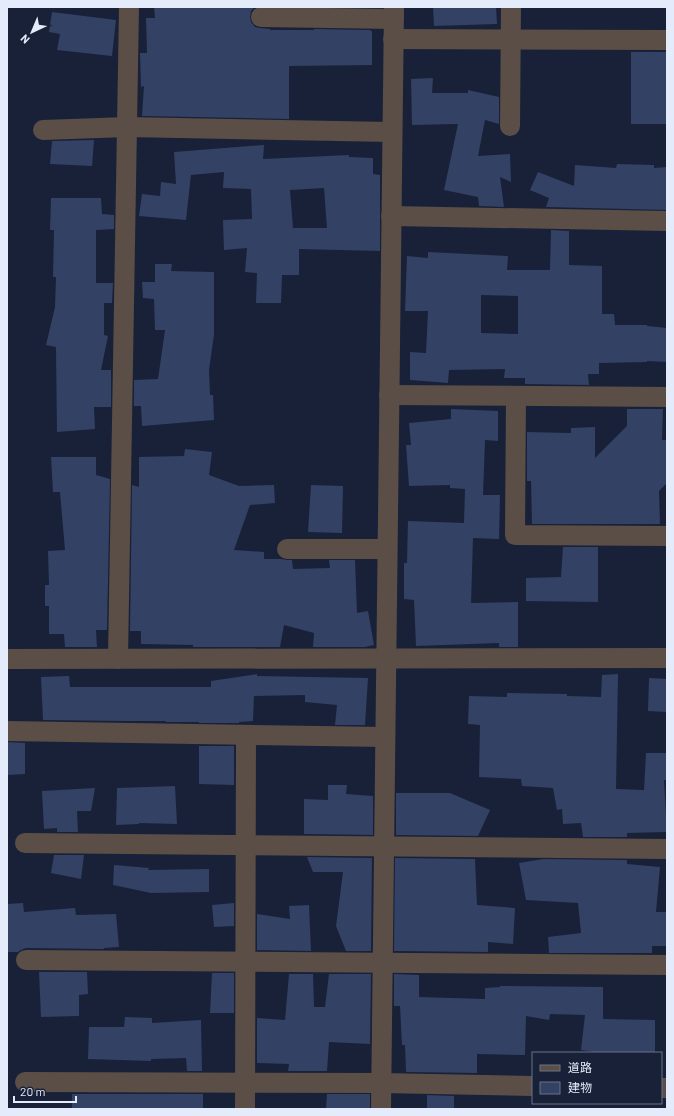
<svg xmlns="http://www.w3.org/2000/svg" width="674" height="1116" viewBox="0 0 674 1116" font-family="Barlow,'Noto Sans JP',sans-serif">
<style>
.building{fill:#334164;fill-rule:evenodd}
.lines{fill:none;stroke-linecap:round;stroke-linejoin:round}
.minor{stroke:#5a4e46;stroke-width:20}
</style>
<rect width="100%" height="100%" fill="#182137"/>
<g class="building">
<polygon points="154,7 255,7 251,11 250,17 251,22 255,27 260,28 270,29 270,30 314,30 314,29 370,30 371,31 372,31 372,65 289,66 289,119 142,116 144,86 141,87 140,53 147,53 146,18 155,18"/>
<polygon points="433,7 496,7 497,24 434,26"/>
<polygon points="52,12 116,20 112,56 57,50 60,34 49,32"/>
<rect x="631" y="52" width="36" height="72"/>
<polygon points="433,78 432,93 468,93 468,90 499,97 499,124 485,120 478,156 510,154 511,182 500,177 504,207 479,206 478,197 444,190 458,124 412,125 411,79"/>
<polygon points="94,140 92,166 50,164 52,141"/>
<path d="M264,145L263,159L349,155V157L373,158V174L380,175V251L299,249V275H282L281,303H256L257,273L245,272L247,248L224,250L223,220L252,219L251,189L223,188L224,172L191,175L186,220L139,216L142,194L160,196L161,182L176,184L174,152ZM324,188L327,228H293L290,190Z"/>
<polygon points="617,164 654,165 654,168 667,167 667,210 546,207 549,198 530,190 538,172 574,186 575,165 616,168"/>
<polygon points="51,198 101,198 102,214 114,215 114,229 96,230 96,283 113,283 112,303 104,303 104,335 108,336 101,370 111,370 111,407 94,407 95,429 57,432 56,347 46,345 55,307 56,277 53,277 54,230 50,230"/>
<path d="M551,230L569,231V265L602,266V314H614L615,325H647V326L667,328V362L647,361V362L599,363V374H588L589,385L525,384V378H504L505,369L449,370L448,383L410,380V352L426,353L428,311H405L407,256L428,258V252L508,256L507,270H550ZM481,295L518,296V334L481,333Z"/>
<polygon points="155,264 172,264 171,271 214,272 214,335 209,370 210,395 213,395 214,420 142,426 141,406 134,406 134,380 158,379 165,330 155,330 154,299 143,298 142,282 155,282"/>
<polygon points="451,409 498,411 498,441 485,440 483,495 500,495 499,539 473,538 471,603 518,602 518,647 499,647 499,643 416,646 414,600 404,599 404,563 407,563 408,521 464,523 465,489 450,488 450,485 409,486 406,445 411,445 409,423 451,419"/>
<polygon points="627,409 663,409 662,440 667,440 667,483 659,491 660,524 532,524 531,481 527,481 527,432 571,433 571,428 595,427 595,458 627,426"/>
<polygon points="185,449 212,452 209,475 239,486 274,485 275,503 250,505 234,550 264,552 264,559 281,559 287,560 292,560 293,569 330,568 329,560 355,560 357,613 368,611 374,645 365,647 313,647 314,633 284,625 280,647 193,647 193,645 141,644 141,631 130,631 132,485 139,487 139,457 184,456"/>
<polygon points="51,457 96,457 96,475 110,479 107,630 96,630 97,647 65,647 64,634 49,634 49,606 45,606 45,585 49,585 48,551 65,550 60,492 53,492"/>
<polygon points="311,485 343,486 342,533 308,532"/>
<polygon points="563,547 598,547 598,602 526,601 526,578 561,577"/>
<polygon points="257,674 257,676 368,678 365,725 335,725 337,705 305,702 305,695 254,696 253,721 239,722 239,723 199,723 199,722 166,722 165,721 125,721 43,720 41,677 69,676 70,687 211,687 211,681"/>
<polygon points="618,674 616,789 644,790 646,753 667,753 667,780 664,780 667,832 627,833 627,837 583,837 581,823 563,824 562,809 557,810 553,788 522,786 521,779 479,777 480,725 468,724 469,696 507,697 507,693 567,694 567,696 601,697 602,675"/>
<polygon points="649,678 667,679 667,712 648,711"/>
<polygon points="7,742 25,743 25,774 7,775"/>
<polygon points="199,746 234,746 234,785 199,784"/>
<polygon points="328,785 347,785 346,794 373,796 373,835 304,834 304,799 328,800"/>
<polygon points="175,786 177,824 139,823 139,824 116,825 117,788"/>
<polygon points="95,788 91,811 77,811 78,832 57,832 57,828 44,829 42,791"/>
<polygon points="396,793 450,793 490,810 478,836 396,835"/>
<polygon points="54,855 84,855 81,879 51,873"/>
<polygon points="307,857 372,858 371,951 346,951 336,926 343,872 313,872"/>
<polygon points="395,858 475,859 477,905 515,908 513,944 488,942 488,952 394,951"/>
<polygon points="543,859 627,860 627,864 660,867 656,912 667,912 667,946 652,946 652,953 549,953 548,937 581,933 578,903 526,900 519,863"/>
<polygon points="114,865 149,868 148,870 209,869 209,892 151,893 113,885"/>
<polygon points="23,903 24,912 75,908 76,915 116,914 119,947 104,948 104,949 26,948 21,950 18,952 7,952 7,904"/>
<polygon points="234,903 234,926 214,927 212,905"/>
<polygon points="309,905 311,951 257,950 257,914 290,919 289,906"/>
<polygon points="39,972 87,972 88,994 79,995 79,1016 41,1017"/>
<polygon points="212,973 234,973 234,1013 210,1013"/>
<polygon points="289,974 313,974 314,1007 325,1007 329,974 371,974 370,1044 329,1042 327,1071 288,1071 289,1064 257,1063 257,1018 285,1020"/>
<polygon points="394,974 419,975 419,997 485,999 485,988 500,987 500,986 603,987 603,1019 655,1020 655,1053 601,1053 581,1050 585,1015 550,1014 549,1020 526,1016 525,1055 477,1054 477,1073 406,1072 405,1045 402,1045 400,1006 394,1006"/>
<polygon points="125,1017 152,1018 152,1023 201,1020 202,1071 187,1071 186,1058 151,1059 151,1061 88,1059 89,1027 124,1027"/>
<rect x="72" y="1094" width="131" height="15"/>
<polygon points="327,1094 370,1094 370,1109 326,1109"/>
<polygon points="427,1095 454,1096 454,1109 427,1109"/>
</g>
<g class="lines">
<g class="minor">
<polyline points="261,17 394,19"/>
<polyline points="393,39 667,40"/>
<polyline points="510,126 511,7"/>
<polyline points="43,130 127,127 392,132"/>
<polyline points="391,216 667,221"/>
<polyline points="389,395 667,397"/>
<polyline points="516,396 515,535 667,536"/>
<polyline points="287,549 387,549"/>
<polyline points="7,659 667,658"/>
<polyline points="118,659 129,7"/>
<polyline points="7,731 385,737"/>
<polyline points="25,843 667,849"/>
<polyline points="26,960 667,965"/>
<polyline points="25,1082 381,1083 533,1086"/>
<polyline points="661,1088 667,1088"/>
<polyline points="245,1109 246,735"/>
<polyline points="381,1109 394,7"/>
</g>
</g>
<rect width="674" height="1116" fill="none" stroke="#e4ebfa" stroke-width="16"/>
<rect x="532" y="1052" width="130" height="52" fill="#182137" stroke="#6a7285"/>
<rect x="540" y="1065" width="20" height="6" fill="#5a4e46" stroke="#6a7285"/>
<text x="568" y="1072" font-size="12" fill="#e4ebfa">道路</text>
<rect x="540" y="1082" width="20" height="12" fill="#334164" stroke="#6a7285"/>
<text x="568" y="1092" font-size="12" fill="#e4ebfa">建物</text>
<g transform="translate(32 32) rotate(224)" stroke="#182137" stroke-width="3" paint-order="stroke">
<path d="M0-3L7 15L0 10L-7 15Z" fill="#e4ebfa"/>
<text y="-6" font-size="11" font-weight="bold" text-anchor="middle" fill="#e4ebfa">N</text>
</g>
<path d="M14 1096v6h62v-6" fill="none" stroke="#e4ebfa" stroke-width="2"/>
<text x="20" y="1096" font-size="12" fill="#e4ebfa" stroke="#182137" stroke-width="3" paint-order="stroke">20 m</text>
</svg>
